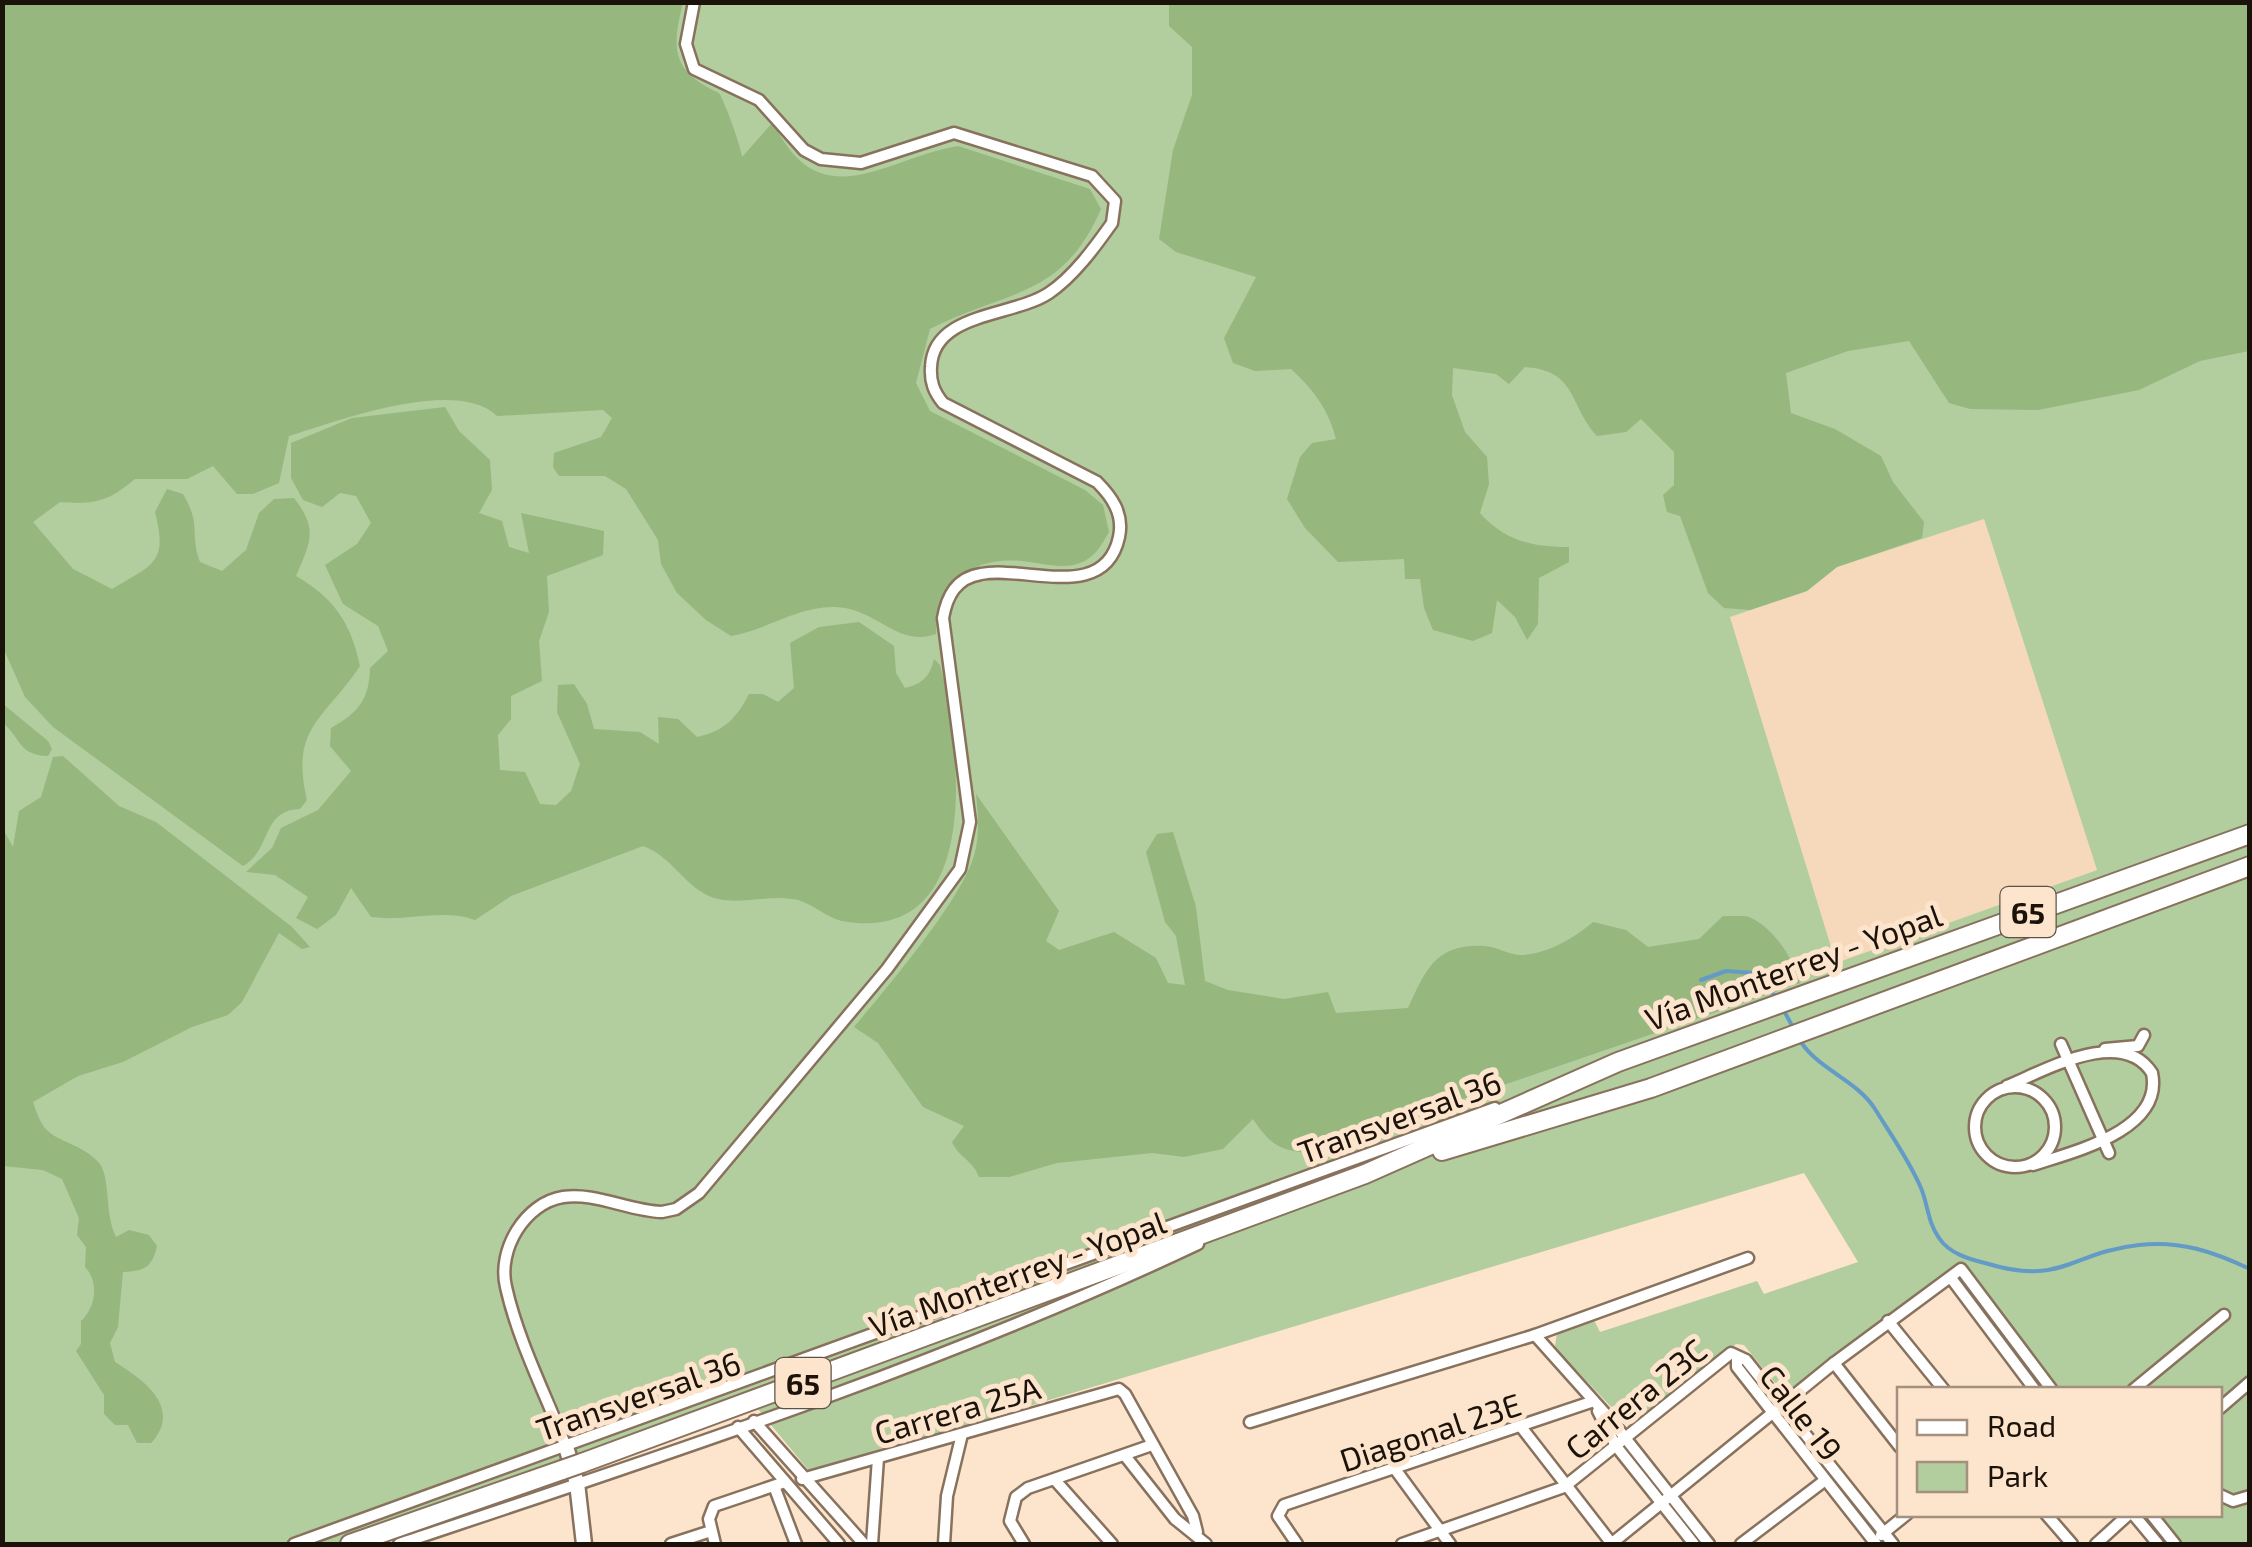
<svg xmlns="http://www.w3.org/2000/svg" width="2252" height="1547" viewBox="0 0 2252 1547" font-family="'Exo 2',sans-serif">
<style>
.built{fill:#f6d8bb}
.green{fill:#b2cd9e;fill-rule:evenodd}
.forest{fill:#96b77e}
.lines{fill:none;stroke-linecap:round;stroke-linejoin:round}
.stream{stroke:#639bc6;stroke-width:4}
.street-casing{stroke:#88725d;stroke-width:15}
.secondary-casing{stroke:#88725d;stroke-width:19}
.highway-casing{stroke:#88725d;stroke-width:22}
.street{stroke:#fff;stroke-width:10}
.secondary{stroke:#fff;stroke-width:14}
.highway{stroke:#fff;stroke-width:18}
.highway-bridge-casing{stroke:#88725d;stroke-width:22;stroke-linecap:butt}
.highway-bridge{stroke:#fff;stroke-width:18}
.labels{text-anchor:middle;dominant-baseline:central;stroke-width:10;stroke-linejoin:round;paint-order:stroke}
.shield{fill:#fde4cd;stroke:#5f5244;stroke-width:2.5}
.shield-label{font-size:30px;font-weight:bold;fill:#1b130a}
.street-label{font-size:32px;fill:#1b130a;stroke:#fde4cd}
</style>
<rect width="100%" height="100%" fill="#fde4cd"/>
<polygon class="built" points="1984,519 2097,870 1836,963 1730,616 1807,591 1837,567"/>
<path class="green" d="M3,3H2249V1544H2168L2143,1515L2220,1514V1390L2043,1389L1953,1272L1885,1317L1785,1395L1744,1345L1736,1344L1630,1427L1562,1355L1555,1346L1557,1333L1593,1318L1600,1332L1757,1281L1764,1294L1858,1262L1804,1173L810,1472L753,1403L354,1544H3ZM1984,519L2097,870L1836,963L1730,617L1807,591L1837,567Z"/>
<g class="forest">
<path d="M2,3H683C671,50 672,71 719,93C725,102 741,147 742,157L773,122C820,221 887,157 958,146L1090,189L1101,209C1062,299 1006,290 930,329L916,383L930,411L1085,490L1103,505L1109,532C1101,546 1094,559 1077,564C1060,569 1040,563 1023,561C971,556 937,582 936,634C898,648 876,608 835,607C797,606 767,630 731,636L706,620L677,593L661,564L658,540L626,489L605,476H559L553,467L554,453L601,437L612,418L603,410L497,416C456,376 335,422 289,436L279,483L253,494H237L213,466L187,479H135C109,501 94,505 60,502L33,522L73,569L112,589C154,564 168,563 155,512L167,489L183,494C202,526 189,531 200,562L222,571L246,550L259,513L274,499L294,498C318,529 311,541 296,576C334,598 351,623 360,666C323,721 290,727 307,800L300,809C261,810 272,850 243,866L53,727L25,697L2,645Z"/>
<path d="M1169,3H2249V351L2200,361L2139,390L2038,410L1970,409L1949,403L1909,341L1848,351L1786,373L1791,413L1835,429L1881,456L1893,482L1924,522L1922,538L1837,567L1807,591L1750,610L1724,608L1708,593L1680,516L1667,512L1663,495L1674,485V452L1641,419L1626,432L1597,436C1568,404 1578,371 1525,367L1509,384L1496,374L1453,368L1452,395L1465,432L1487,457L1489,484L1480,513C1505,541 1532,547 1569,547V562L1539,578L1538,624L1527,640L1515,617L1497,600L1492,633L1473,641L1433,630L1424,608L1420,579H1405L1404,559L1338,562L1305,528L1287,499L1300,457L1312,443L1336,439C1329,410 1313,389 1291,369L1255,371L1233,363L1224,338L1256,277L1176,252L1159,239L1173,150L1192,95V47L1169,26Z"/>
<path d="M445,407L459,431L490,460L492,490L479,513L502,521L509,547L529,553L521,513L604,531L603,555L547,576L549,612L539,641L542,681L511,696V719L498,735L500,770L525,772L540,804L556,805L571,791L580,764L557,712L558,685L574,684L587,704L594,729L640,732L659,744L658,717L678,719L697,737C724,731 736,719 749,694H763L778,702L794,688L790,643L819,627L859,622L894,646L896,673L905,688C922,684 930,677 934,659L940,665C961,748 985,947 842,921C828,918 815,906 801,901C773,892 735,908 709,896C683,884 670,855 643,846L511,896L475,920C442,908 407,922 371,917L351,888L336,915L317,929L296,918L308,897L275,875L246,872L272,848L281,828L318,810L351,771L330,746L331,728C359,712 369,700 370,668L388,651L378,626L343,604L325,565L357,544L371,523L356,496L340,493L322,507L303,500L291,478V443L352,418Z"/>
<path d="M3,704L48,741L52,749L48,756C18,755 21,738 3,723Z"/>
<path d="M63,756L119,806L156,822L292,927L310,947L302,949L279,933L242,1002L228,1015L192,1027L123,1062L78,1076L33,1102C36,1110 40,1124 47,1130C58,1142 84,1145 99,1163C111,1177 104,1213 116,1237L129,1230L149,1235L157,1246C152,1268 144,1271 123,1272L118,1327L110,1343L115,1362C144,1380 183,1408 151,1443H137L128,1425H115L104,1414V1395L76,1351L81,1344V1321C95,1308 100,1283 85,1267L86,1247L77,1235L79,1218L62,1179L43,1170L3,1166V829L13,847L19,811L41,797L53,757Z"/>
<path d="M976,794L1059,911L1046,941L1059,950L1114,932L1156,958L1168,983L1185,985L1176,936L1165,922L1146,852L1157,834L1173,832L1196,907L1205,981L1228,990L1284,999L1328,992L1336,1013L1408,1008C1426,970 1435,943 1485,946C1498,947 1511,956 1523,955C1549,953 1574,938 1593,922L1626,930L1648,947L1699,939L1723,916C1730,917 1742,915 1749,917C1773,927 1794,959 1800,983L1309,1152C1280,1152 1269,1143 1253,1119L1223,1149L1184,1157L1152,1153L1057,1163L1009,1177H979C973,1160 958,1157 952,1142L964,1126L923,1107L878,1043L854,1027C886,989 960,902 974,856C980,835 978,815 976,794Z"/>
</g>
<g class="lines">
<g class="stream">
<polyline points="1701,980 1726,971 1754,973 1777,998"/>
<polyline points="1784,1011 1794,1029"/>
<path d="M1798,1037C1815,1069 1855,1078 1875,1109C1891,1135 1909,1160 1921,1188C1928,1205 1928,1223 1939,1238C1949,1253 1968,1259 1985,1263C2063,1287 2071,1252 2139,1245C2180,1240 2214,1252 2250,1269"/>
</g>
<defs>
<g id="street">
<polyline points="2061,1044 2109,1153"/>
<polyline points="2105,1049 2138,1046 2144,1035"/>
<path d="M2007,1086C2042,1072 2122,1025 2152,1073C2164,1131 2072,1152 2033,1165"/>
<circle cx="2015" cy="1127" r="40"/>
<polyline points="1951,1278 2035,1390"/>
<polyline points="1888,1321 1944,1390"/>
<polyline points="1535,1335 1611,1420 1709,1544"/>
<polyline points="1737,1359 1737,1367 1876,1544"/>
<polyline points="1834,1363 1900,1447"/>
<polyline points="2133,1390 2224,1315"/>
<polyline points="2220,1408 2250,1382"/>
<polyline points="1598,1411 1616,1446 1694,1544"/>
<polyline points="754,1421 864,1544"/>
<polyline points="1250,1422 1535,1335 1748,1258"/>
<polyline points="738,1427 839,1544"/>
<polyline points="1522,1428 1612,1544"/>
<path d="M566,1447C546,1395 518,1341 506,1287C497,1250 525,1203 563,1197C595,1192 629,1211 662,1212L676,1209L699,1193L887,969L960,869L970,822L943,618C947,596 956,578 981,574C1025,565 1105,603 1119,537C1124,514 1112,497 1097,482L943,403C934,392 930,382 931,367C933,312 1013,317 1049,293C1074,276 1095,247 1112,223L1115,201L1092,176L954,133L861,163L821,159L804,150L759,100L694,69L686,44L694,2"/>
<polyline points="1126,1457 1175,1519 1206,1544"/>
<polyline points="1395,1469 1450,1544"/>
<polyline points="802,1479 1119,1389 1125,1394 1193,1516 1197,1532"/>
<polyline points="1055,1480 1112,1544"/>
<polyline points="774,1486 796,1544"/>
<polyline points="2220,1495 2233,1501 2250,1496"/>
<polyline points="2046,1514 2072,1544"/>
<polyline points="2133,1514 2158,1544"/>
<polyline points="2151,1514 2175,1544"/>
<polyline points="1881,1535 1907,1514"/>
<polyline points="294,1544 1495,1108"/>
<path d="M399,1544C668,1454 942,1365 1198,1244"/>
<polyline points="671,1544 711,1531"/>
<polyline points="715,1544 709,1519 714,1506 785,1482"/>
<polyline points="872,1544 878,1458"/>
<polyline points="944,1544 947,1496 962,1434"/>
<polyline points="1024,1544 1010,1521 1016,1497 1028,1488 1152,1445"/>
<polyline points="1297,1544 1278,1516 1284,1505 1591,1402"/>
<polyline points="1402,1544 1564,1487 1731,1353 1746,1360 1893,1544"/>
<polyline points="1611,1544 1834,1363 1961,1269 2052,1390"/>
<polyline points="1741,1544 1824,1481"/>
<polyline points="2096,1544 2129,1514"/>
</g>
<polyline id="secondary" points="566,1447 577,1483 584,1544"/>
<g id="highway">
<polyline points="1442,1151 1651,1088 2250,866"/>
<polyline points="582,1463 1365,1174 1618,1062 2250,834"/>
<polyline points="350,1544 562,1470"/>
</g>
</defs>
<use href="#street" class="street-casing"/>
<use href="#secondary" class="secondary-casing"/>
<use href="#highway" class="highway-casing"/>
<use href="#street" class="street"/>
<use href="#secondary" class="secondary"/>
<use href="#highway" class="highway"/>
<defs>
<polyline id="highway-bridge" points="562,1470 582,1463"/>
</defs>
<use href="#highway-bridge" class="highway-bridge-casing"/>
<use href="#highway-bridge" class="highway-bridge"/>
</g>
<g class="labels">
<g class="shield">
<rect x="2000.5" y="887" width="55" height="50" rx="8"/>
<rect x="775.5" y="1358" width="55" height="50" rx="8"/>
</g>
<g class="shield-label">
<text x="2028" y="912">65</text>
<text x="803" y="1383">65</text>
</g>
<g class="street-label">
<text transform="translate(1793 966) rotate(-20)">Vía Monterrey - Yopal</text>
<text transform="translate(1399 1116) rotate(-20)">Transversal 36</text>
<text transform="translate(1017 1273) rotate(-20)">Vía Monterrey - Yopal</text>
<text transform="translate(638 1395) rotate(-19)">Transversal 36</text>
<text transform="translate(1635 1398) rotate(-39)">Carrera 23C</text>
<text transform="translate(957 1409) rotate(-16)">Carrera 25A</text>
<text transform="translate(1802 1412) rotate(52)">Calle 19</text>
<text transform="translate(1430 1431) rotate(-18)">Diagonal 23E</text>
</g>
</g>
<rect width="2252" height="1547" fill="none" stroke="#1b130a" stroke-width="10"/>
<rect x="1897" y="1387" width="325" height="130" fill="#fde4cd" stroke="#a3907f" stroke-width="2.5"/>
<rect x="1917" y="1420" width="50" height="15" fill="#ffffff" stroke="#a3907f" stroke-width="2.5"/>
<text x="1987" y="1437" font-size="30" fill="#1b130a">Road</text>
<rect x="1917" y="1462" width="50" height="30" fill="#b2cd9e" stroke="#a3907f" stroke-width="2.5"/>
<text x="1987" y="1487" font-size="30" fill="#1b130a">Park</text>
</svg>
